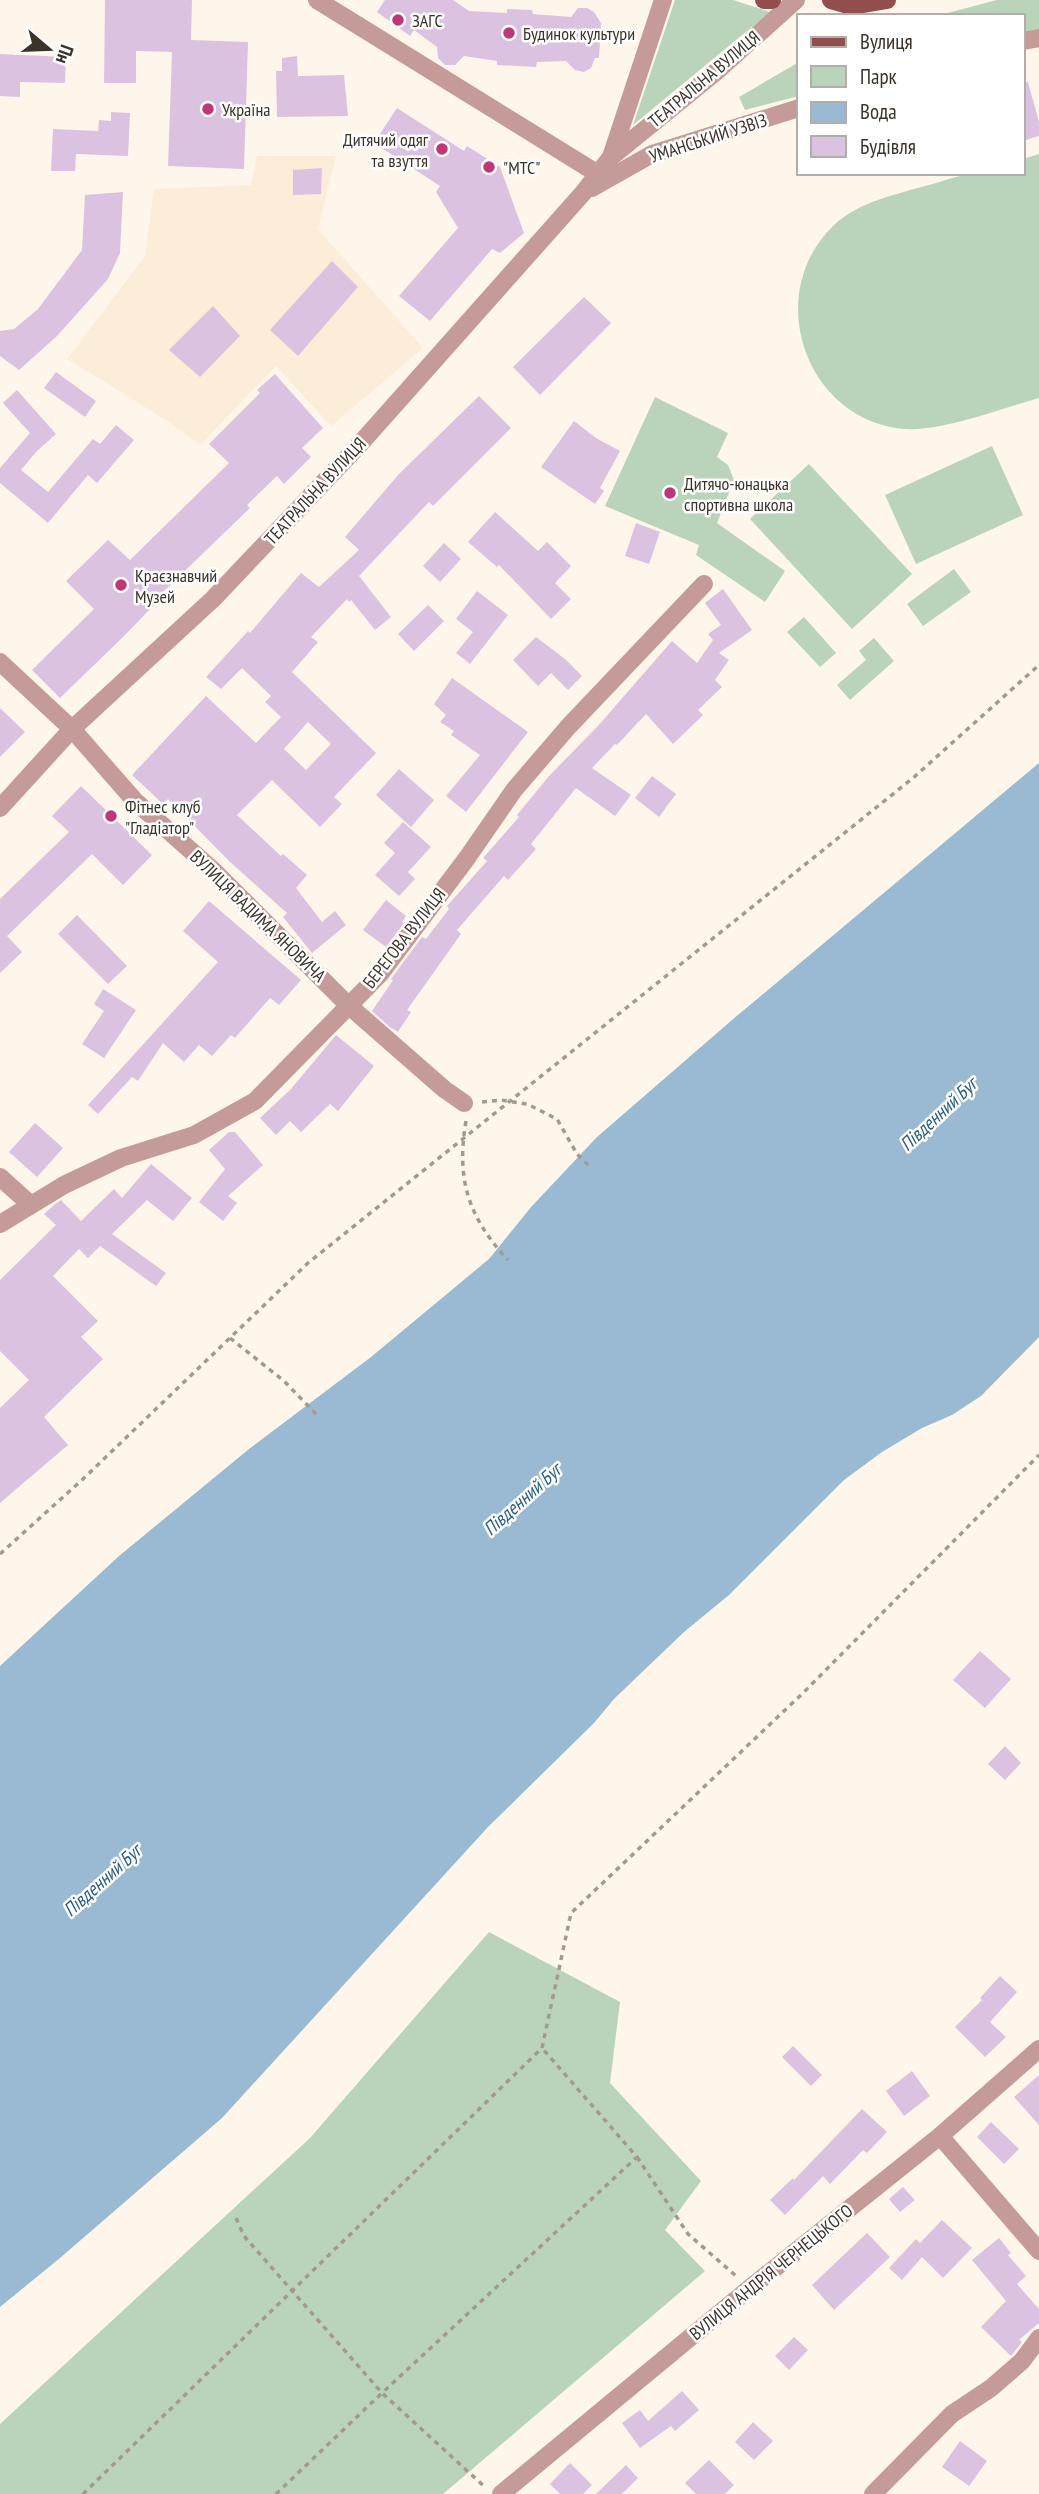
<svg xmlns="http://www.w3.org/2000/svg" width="1039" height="2494" viewBox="0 0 1039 2494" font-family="'PT Sans Narrow',sans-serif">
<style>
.built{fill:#fcedd8}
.green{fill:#bad4bb}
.water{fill:#99bad2}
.building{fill:#dbc2e1;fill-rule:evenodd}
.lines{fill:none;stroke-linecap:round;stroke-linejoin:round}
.path{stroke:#a29a8f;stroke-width:3.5;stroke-dasharray:5 5;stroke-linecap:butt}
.minor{stroke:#c49b99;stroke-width:18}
.major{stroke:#924d4d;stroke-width:18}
.poi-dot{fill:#be3778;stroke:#fff;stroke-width:2.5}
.labels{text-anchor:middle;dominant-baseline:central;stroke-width:5;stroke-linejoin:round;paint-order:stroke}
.poi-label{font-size:18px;fill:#3b3328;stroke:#fff;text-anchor:start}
.street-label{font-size:18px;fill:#3b3328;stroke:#fff}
.water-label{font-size:19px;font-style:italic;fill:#275d7f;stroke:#fff}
</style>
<rect width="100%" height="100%" fill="#fef6ea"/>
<polygon class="built" points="257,156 336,156 318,229 423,348 331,426 276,366 200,445 171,423 67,359 145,256 154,189 251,185"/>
<g class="green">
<polygon points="675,0 733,0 770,12 633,125"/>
<polygon points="997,0 1039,0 1039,31 1023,35 1023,16 936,16"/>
<polygon points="799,62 799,96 745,110 739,97"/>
<path d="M1039,154V398C1003,408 941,432 905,429C806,421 762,295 833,226C859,201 895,195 929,185C943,181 957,176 970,174C987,171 1006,173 1023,173V159Z"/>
<polygon points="655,397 728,433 717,457 728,465 734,480 717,523 785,571 765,602 696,555 699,545 605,506"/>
<polygon points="992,446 1023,515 916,564 885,495"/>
<polygon points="809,464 912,574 852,629 750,519"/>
<polygon points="954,569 971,592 923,626 907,604"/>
<polygon points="804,617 836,653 820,667 787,632"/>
<polygon points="874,638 894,661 850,700 837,685 866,660 859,651"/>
<polygon points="489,1932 620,2002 610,2083 701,2181 665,2230 705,2271 443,2494 0,2494 0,2424 310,2138"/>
</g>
<polygon class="water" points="1039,763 1039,1337 981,1396 952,1415 922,1428 882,1452 844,1480 729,1595 684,1632 614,1699 594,1723 488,1827 222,2118 60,2258 0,2307 0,1666 119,1556 249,1449 371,1357 489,1259 532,1206 597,1137 732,1020"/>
<g class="building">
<polygon points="105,0 192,0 191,40 248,42 244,169 168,166 172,52 136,51 136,83 104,83"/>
<polygon points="385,0 453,0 469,11 507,13 507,9 532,10 533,14 571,17 578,8 587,8 594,12 601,23 599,58 595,58 591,68 584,72 575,70 566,61 537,62 536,67 497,65 497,61 464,56 455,65 445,65 438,58 437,47 414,30 410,36 377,12"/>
<polygon points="0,54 66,57 65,83 20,82 20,97 0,96"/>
<polygon points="297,56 298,76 344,75 348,116 277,117 276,71 282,71 282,58"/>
<polygon points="1028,82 1039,122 1039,136 1023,141 1023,83"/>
<polygon points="397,108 464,151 467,146 500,167 524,233 500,253 492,249 430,321 399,296 458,228 436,192 440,186 374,143"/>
<polygon points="111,112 130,113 128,156 76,154 75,171 51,171 53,129 98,131 99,120 111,121"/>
<polygon points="322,168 321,194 293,195 293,170"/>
<polygon points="123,192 120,253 108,279 57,336 19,370 0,356 0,331 14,329 38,309 82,250 85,195"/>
<polygon points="332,261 358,287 298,356 270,330"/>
<polygon points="584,297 611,323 540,395 513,367"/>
<polygon points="213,306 240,336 200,377 169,350"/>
<polygon points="56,372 96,401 85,417 44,388"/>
<polygon points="275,374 323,428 302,448 311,457 284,484 277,476 247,505 250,508 163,592 165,594 122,638 60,698 32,670 94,609 66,581 108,540 130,560 229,463 209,444 260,393 257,390"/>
<polygon points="17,390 56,434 36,452 21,470 48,492 93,439 100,444 116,425 134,440 97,483 88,475 48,523 0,483 0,468 30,433 3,403"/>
<path d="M479,396L511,428L433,506L429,502L359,576L391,617L375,630L351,600L349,602L347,599L311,637L318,642L292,672L376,753L334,797L342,804L320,827L272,780L237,815L281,856L283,854L307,875L296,888L322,922L335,911L346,925L312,953L283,917L287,913L229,861L168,799L163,804L132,775L206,696L256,743L281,717L265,702L271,696L242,668L221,689L206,677L248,631L250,633L301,573L319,587L359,550L345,537L399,474ZM308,722L331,744L306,770L284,749Z"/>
<polygon points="574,421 596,438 620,451 600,488 604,491 595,504 541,467"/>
<polygon points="495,512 538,551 547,542 571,566 555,583 571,599 551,619 499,565 497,567 468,542"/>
<polygon points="636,523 660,532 649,564 625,556"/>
<polygon points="444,543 461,559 440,582 423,566"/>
<polygon points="723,589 752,630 719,653 729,660 715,680 722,687 698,710 703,715 673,744 646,714 617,745 615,744 592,768 631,795 615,816 576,788 531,844 536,849 508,880 504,876 457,930 461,934 407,1010 411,1012 398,1032 390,1027 372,1011 393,980 391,979 422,937 426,939 449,909 447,906 487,861 483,858 519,817 517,815 549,776 597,727 672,641 697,663 713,640 708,634 721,625 705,603"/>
<polygon points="477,591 508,615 470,664 456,653 473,632 456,619"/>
<polygon points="428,605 444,621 414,651 398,634"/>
<polygon points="536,637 565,659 582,676 568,690 551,673 538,686 513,660"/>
<polygon points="452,678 528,732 466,812 446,796 480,755 451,735 454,731 440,722 446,715 434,704"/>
<polygon points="0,708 25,732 0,757"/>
<polygon points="399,769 434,800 411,827 376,795"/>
<polygon points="652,776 676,794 659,817 635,798"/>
<polygon points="81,786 152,855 123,885 92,854 7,936 22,952 0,973 0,899 69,832 52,816"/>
<polygon points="403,822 431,847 408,872 415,879 399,896 375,875 395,853 384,843"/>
<polygon points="386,900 406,916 402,922 404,923 386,947 363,930"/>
<polygon points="209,901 301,980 279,1005 270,998 235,1038 231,1035 212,1056 199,1045 184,1062 163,1043 138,1081 132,1077 98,1114 88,1105 218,962 183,931"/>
<polygon points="77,915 127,966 108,984 58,934"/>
<polygon points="103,989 136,1010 104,1058 82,1044 104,1011 94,1004"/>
<polygon points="336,1035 374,1066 338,1111 330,1104 301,1132 290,1121 276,1135 260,1118 291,1089"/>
<polygon points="35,1123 63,1148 37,1177 9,1152"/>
<polygon points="229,1132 235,1132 263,1165 228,1196 237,1203 223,1221 199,1202 225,1169 209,1150"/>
<polygon points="151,1164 192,1198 173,1221 147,1200 112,1234 166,1273 156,1286 100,1246 88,1258 79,1249 53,1276 98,1321 81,1337 103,1359 44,1417 68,1445 0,1503 0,1408 29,1380 0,1351 0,1280 56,1225 44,1214 54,1205 61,1200 81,1221 114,1189 122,1198"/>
<polygon points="980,1651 1011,1679 985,1708 953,1680"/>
<polygon points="1005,1746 1021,1763 1005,1780 988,1764"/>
<polygon points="1000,1976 1017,1992 990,2022 1006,2037 985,2057 955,2027 982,2000 980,1998"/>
<polygon points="793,2046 822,2075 811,2086 782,2057"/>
<polygon points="912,2071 930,2096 904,2116 886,2091"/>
<polygon points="1039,2075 1039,2125 1014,2097"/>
<polygon points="862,2109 887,2132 867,2153 863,2150 830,2184 823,2176 785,2215 770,2200 793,2178 794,2180"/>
<polygon points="991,2122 1019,2149 1004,2164 977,2137"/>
<polygon points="903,2187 915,2200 900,2212 889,2199"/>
<polygon points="942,2220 972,2248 943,2278 922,2257 902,2280 889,2268 916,2239 920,2243"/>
<polygon points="867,2233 890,2257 834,2310 812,2285"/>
<polygon points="999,2238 1011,2253 1008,2255 1026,2276 1017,2284 1039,2309 1039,2323 1019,2340 1022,2342 1011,2356 981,2327 1006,2301 972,2260"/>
<polygon points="794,2337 808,2350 789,2370 775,2356"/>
<polygon points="682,2391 699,2410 675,2431 671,2426 640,2448 622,2423 640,2410 648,2421"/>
<polygon points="753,2422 773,2441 754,2460 735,2442"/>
<polygon points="960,2441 987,2461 969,2486 942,2467"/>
<polygon points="709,2460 734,2485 725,2494 696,2494 685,2483"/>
<polygon points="570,2463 592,2485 583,2494 560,2494 550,2484"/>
<polygon points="626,2465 638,2478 622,2494 596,2494"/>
</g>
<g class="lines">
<g class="path">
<polyline points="482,1102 501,1100 527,1104 557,1119 577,1154 590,1167"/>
<path d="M466,1121C456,1179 468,1217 508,1260"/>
<polyline points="230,1338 284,1381 317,1415"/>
<polyline points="0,1554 83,1479 308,1263 913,778 1039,665"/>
<polyline points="637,2157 688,2234 736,2276"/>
<polyline points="236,2218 244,2236 382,2393 486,2488"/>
<polyline points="83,2494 542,2048 571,1913 803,1693 1039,1455"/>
<polyline points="276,2494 382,2393 637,2157 542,2048"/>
</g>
<g class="minor">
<polyline points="317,0 598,174"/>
<polyline points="1023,41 1039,38"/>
<polyline points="611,157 663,0"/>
<polyline points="592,188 652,154 799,108"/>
<polyline points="0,662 72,729 135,801 215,872 348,1005 444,1089 464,1103"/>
<polyline points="0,808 72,729 213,599 359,445 583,193 611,157 717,71 796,0"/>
<polyline points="0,1177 31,1205"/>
<polyline points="0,1224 64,1185 121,1158 194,1135 255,1101 380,974 467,858 514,790 568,727 704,584"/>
<polyline points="940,2136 1039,2251"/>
<polyline points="501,2494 750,2288 940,2136 1039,2049"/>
<polyline points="873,2494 952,2414 991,2388 1022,2361 1039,2338"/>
</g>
<g class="major">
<polyline points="764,0 772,0"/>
<polyline points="831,0 852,6 887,0"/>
</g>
</g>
<g class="poi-dot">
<circle cx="398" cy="20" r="7"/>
<circle cx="509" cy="33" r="7"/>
<circle cx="208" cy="109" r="7"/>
<circle cx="442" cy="149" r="7"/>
<circle cx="489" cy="167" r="7"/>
<circle cx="670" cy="493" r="7"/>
<circle cx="121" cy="585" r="7"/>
<circle cx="111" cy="816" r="7"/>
</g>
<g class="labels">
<g class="poi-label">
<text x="412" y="20">ЗАГС</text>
<text x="523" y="33">Будинок культури</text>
<text x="222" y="109">Україна</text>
<text x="428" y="139" text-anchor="end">Дитячий одяг<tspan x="428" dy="21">та взуття</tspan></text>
<text x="503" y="167">"МТС"</text>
<text x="684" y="483">Дитячо-юнацька<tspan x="684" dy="21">спортивна школа</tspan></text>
<text x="135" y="575">Краєзнавчий<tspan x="135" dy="21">Музей</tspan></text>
<text x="125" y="806">Фітнес клуб<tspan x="125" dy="21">"Гладіатор"</tspan></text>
</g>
<g class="street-label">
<text transform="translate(704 79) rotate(-40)">ТЕАТРАЛЬНА ВУЛИЦЯ</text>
<text transform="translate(708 138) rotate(-18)">УМАНСЬКИЙ УЗВІЗ</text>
<text transform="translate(315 491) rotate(-47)">ТЕАТРАЛЬНА ВУЛИЦЯ</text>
<text transform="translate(258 916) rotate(44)">ВУЛИЦЯ ВАДИМА ЯНОВИЧА</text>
<text transform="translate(404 938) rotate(-52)">БЕРЕГОВА ВУЛИЦЯ</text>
<text transform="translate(771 2272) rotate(-39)">ВУЛИЦЯ АНДРІЯ ЧЕРНЕЦЬКОГО</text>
</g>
<g class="water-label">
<text transform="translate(938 1114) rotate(-43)">Південний Буг</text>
<text transform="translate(522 1499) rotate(-42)">Південний Буг</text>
<text transform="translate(102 1880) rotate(-42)">Південний Буг</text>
</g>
</g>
<rect x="797" y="14" width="228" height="161" fill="#ffffff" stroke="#b1ada9" stroke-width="2"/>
<rect x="811" y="37" width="35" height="10" fill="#924d4d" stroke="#b1ada9" stroke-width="2"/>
<text x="860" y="49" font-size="21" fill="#3b3328">Вулиця</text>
<rect x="811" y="66" width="35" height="21" fill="#bad4bb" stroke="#b1ada9" stroke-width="2"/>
<text x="860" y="84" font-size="21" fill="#3b3328">Парк</text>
<rect x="811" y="102" width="35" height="21" fill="#99bad2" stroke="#b1ada9" stroke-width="2"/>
<text x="860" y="119" font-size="21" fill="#3b3328">Вода</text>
<rect x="811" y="136" width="35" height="21" fill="#dbc2e1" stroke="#b1ada9" stroke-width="2"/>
<text x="860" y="154" font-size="21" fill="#3b3328">Будівля</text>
<g transform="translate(49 49) rotate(109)" stroke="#ffffff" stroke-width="5" paint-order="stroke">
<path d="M0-5L12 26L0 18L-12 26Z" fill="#3b3328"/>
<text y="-10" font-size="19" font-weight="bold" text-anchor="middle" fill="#3b3328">Пн</text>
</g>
</svg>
